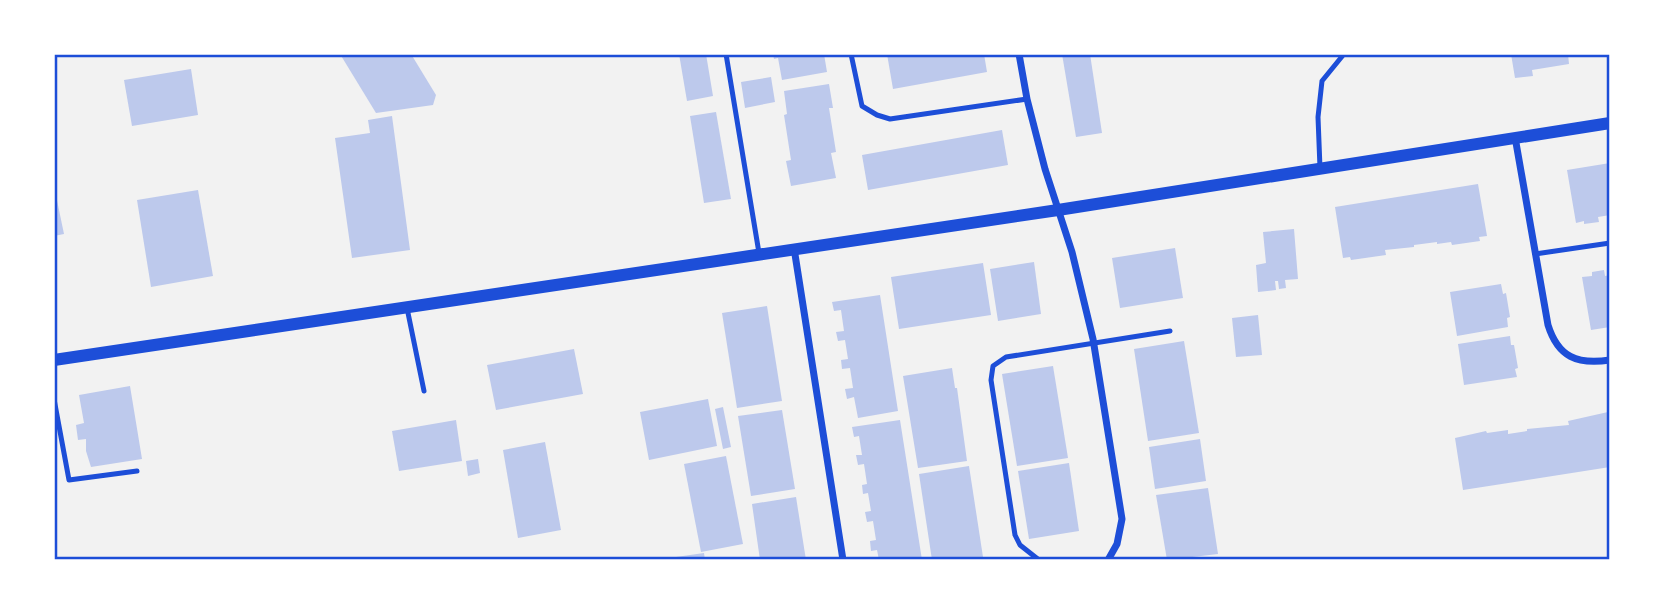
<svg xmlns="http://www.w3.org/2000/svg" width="1664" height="614" viewBox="0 0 1664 614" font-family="Helvetica,sans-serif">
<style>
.building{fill:#bdc9ec}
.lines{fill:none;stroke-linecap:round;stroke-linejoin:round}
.service{stroke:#1d4ed8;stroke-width:5}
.minor{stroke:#1d4ed8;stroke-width:7}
.tertiary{stroke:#1d4ed8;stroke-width:12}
.neatline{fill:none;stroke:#1d4ed8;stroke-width:2.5}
</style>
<rect width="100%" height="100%" fill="#f2f2f2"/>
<g class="building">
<polygon points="340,54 411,54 436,95 433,105 376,113"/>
<polygon points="679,54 706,54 713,96 687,101"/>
<polygon points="773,54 824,54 827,72 782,80 778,58 774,59"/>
<polygon points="887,54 984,54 987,72 893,89"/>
<polygon points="1062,54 1090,54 1102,133 1076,137"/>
<polygon points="1511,54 1568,54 1569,64 1532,70 1533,76 1515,78"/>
<polygon points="191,69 198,115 132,126 124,80"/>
<polygon points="771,77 775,102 745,108 741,82"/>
<polygon points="829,84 833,108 829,108 836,152 831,153 836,178 791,186 786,161 791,160 784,115 787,114 784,91"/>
<polygon points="716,112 731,199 704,203 690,116"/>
<polygon points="392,116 410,250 352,258 335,138 370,133 368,120"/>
<polygon points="1002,130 1008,165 868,190 862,155"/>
<polygon points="1610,163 1610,215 1598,217 1599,222 1584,224 1584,221 1576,223 1567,170"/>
<polygon points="1478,184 1487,236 1479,237 1480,241 1452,245 1451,242 1437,244 1437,242 1414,245 1414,247 1385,250 1386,255 1351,260 1350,257 1343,258 1335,207"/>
<polygon points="54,186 64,234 54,236"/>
<polygon points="198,190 213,276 151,287 137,200"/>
<polygon points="1294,229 1298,279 1285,280 1286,288 1279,289 1278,281 1275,281 1276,290 1258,292 1256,265 1266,263 1263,232"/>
<polygon points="1175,248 1183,298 1120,308 1112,258"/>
<polygon points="1034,262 1041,314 998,321 990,269"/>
<polygon points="983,263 991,315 899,329 891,277"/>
<polygon points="1604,270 1605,276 1610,275 1610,327 1591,330 1582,277 1592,276 1592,272"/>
<polygon points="1501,284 1503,294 1506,293 1510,317 1507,318 1508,327 1457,336 1450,292"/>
<polygon points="880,295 898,411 858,418 854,397 847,399 845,389 853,388 850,368 842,369 841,360 848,359 845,340 838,341 836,332 844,331 841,310 834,311 832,302"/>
<polygon points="767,306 782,401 737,408 722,313"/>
<polygon points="1258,315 1262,355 1236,357 1232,318"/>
<polygon points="1510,336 1511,345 1514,345 1518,368 1515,369 1517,377 1464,385 1458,344"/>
<polygon points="1184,341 1199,433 1148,441 1134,349"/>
<polygon points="574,349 583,394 496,410 487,365"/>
<polygon points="1053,366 1068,458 1017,466 1002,374"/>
<polygon points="952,368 955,388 957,388 967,461 918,468 903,376"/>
<polygon points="130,386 142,459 91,467 86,451 86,439 78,440 76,425 84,423 79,395"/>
<polygon points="708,399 717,446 649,460 640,412"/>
<polygon points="723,407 731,447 723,449 715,409"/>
<polygon points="782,410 795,489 751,496 738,416"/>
<polygon points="1608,412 1610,414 1610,467 1463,490 1455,438 1486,431 1487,433 1508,430 1508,434 1527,431 1527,429 1569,425 1568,421"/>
<polygon points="456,420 462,461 399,471 392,431"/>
<polygon points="900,420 922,560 879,560 877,550 871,551 870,541 876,540 873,521 867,522 865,512 871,511 868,493 863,494 862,485 867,484 864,464 858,465 856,455 862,455 859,436 854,437 852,427"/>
<polygon points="1200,439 1206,481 1155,489 1149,447"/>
<polygon points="545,442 561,530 518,538 503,450"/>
<polygon points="726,456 743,544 701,552 684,464"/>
<polygon points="478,459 480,473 468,476 466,461"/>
<polygon points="1069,463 1079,531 1029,539 1018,471"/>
<polygon points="969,466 983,557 966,560 932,560 919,474"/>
<polygon points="1208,488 1218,554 1167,560 1156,495"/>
<polygon points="796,497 806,560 760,560 752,504"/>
<polygon points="704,553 705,560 669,560 669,558"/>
</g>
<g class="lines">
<g class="service">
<polyline points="726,54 759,253"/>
<polyline points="851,54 862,106 877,115 890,119 1027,99"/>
<polyline points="1320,168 1318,117 1322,81 1344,54"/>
<polyline points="1535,254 1610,243"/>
<polyline points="407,308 424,391"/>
<polyline points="54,399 69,480 137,471"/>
<polyline points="1039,560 1020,545 1015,535 991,380 993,366 1006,357 1170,331"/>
</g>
<g class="minor">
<polyline points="1019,54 1027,99 1045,169 1072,252 1093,339 1122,519 1117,544 1108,560"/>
<path d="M1515,137L1548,325C1558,357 1577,365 1610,360"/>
<polyline points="794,248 843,560"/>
</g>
<polyline class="tertiary" points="54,360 1058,210 1610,123"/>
</g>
<rect width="1664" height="614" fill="none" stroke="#ffffff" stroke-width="112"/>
<rect x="56" y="56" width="1552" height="502" class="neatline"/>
</svg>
